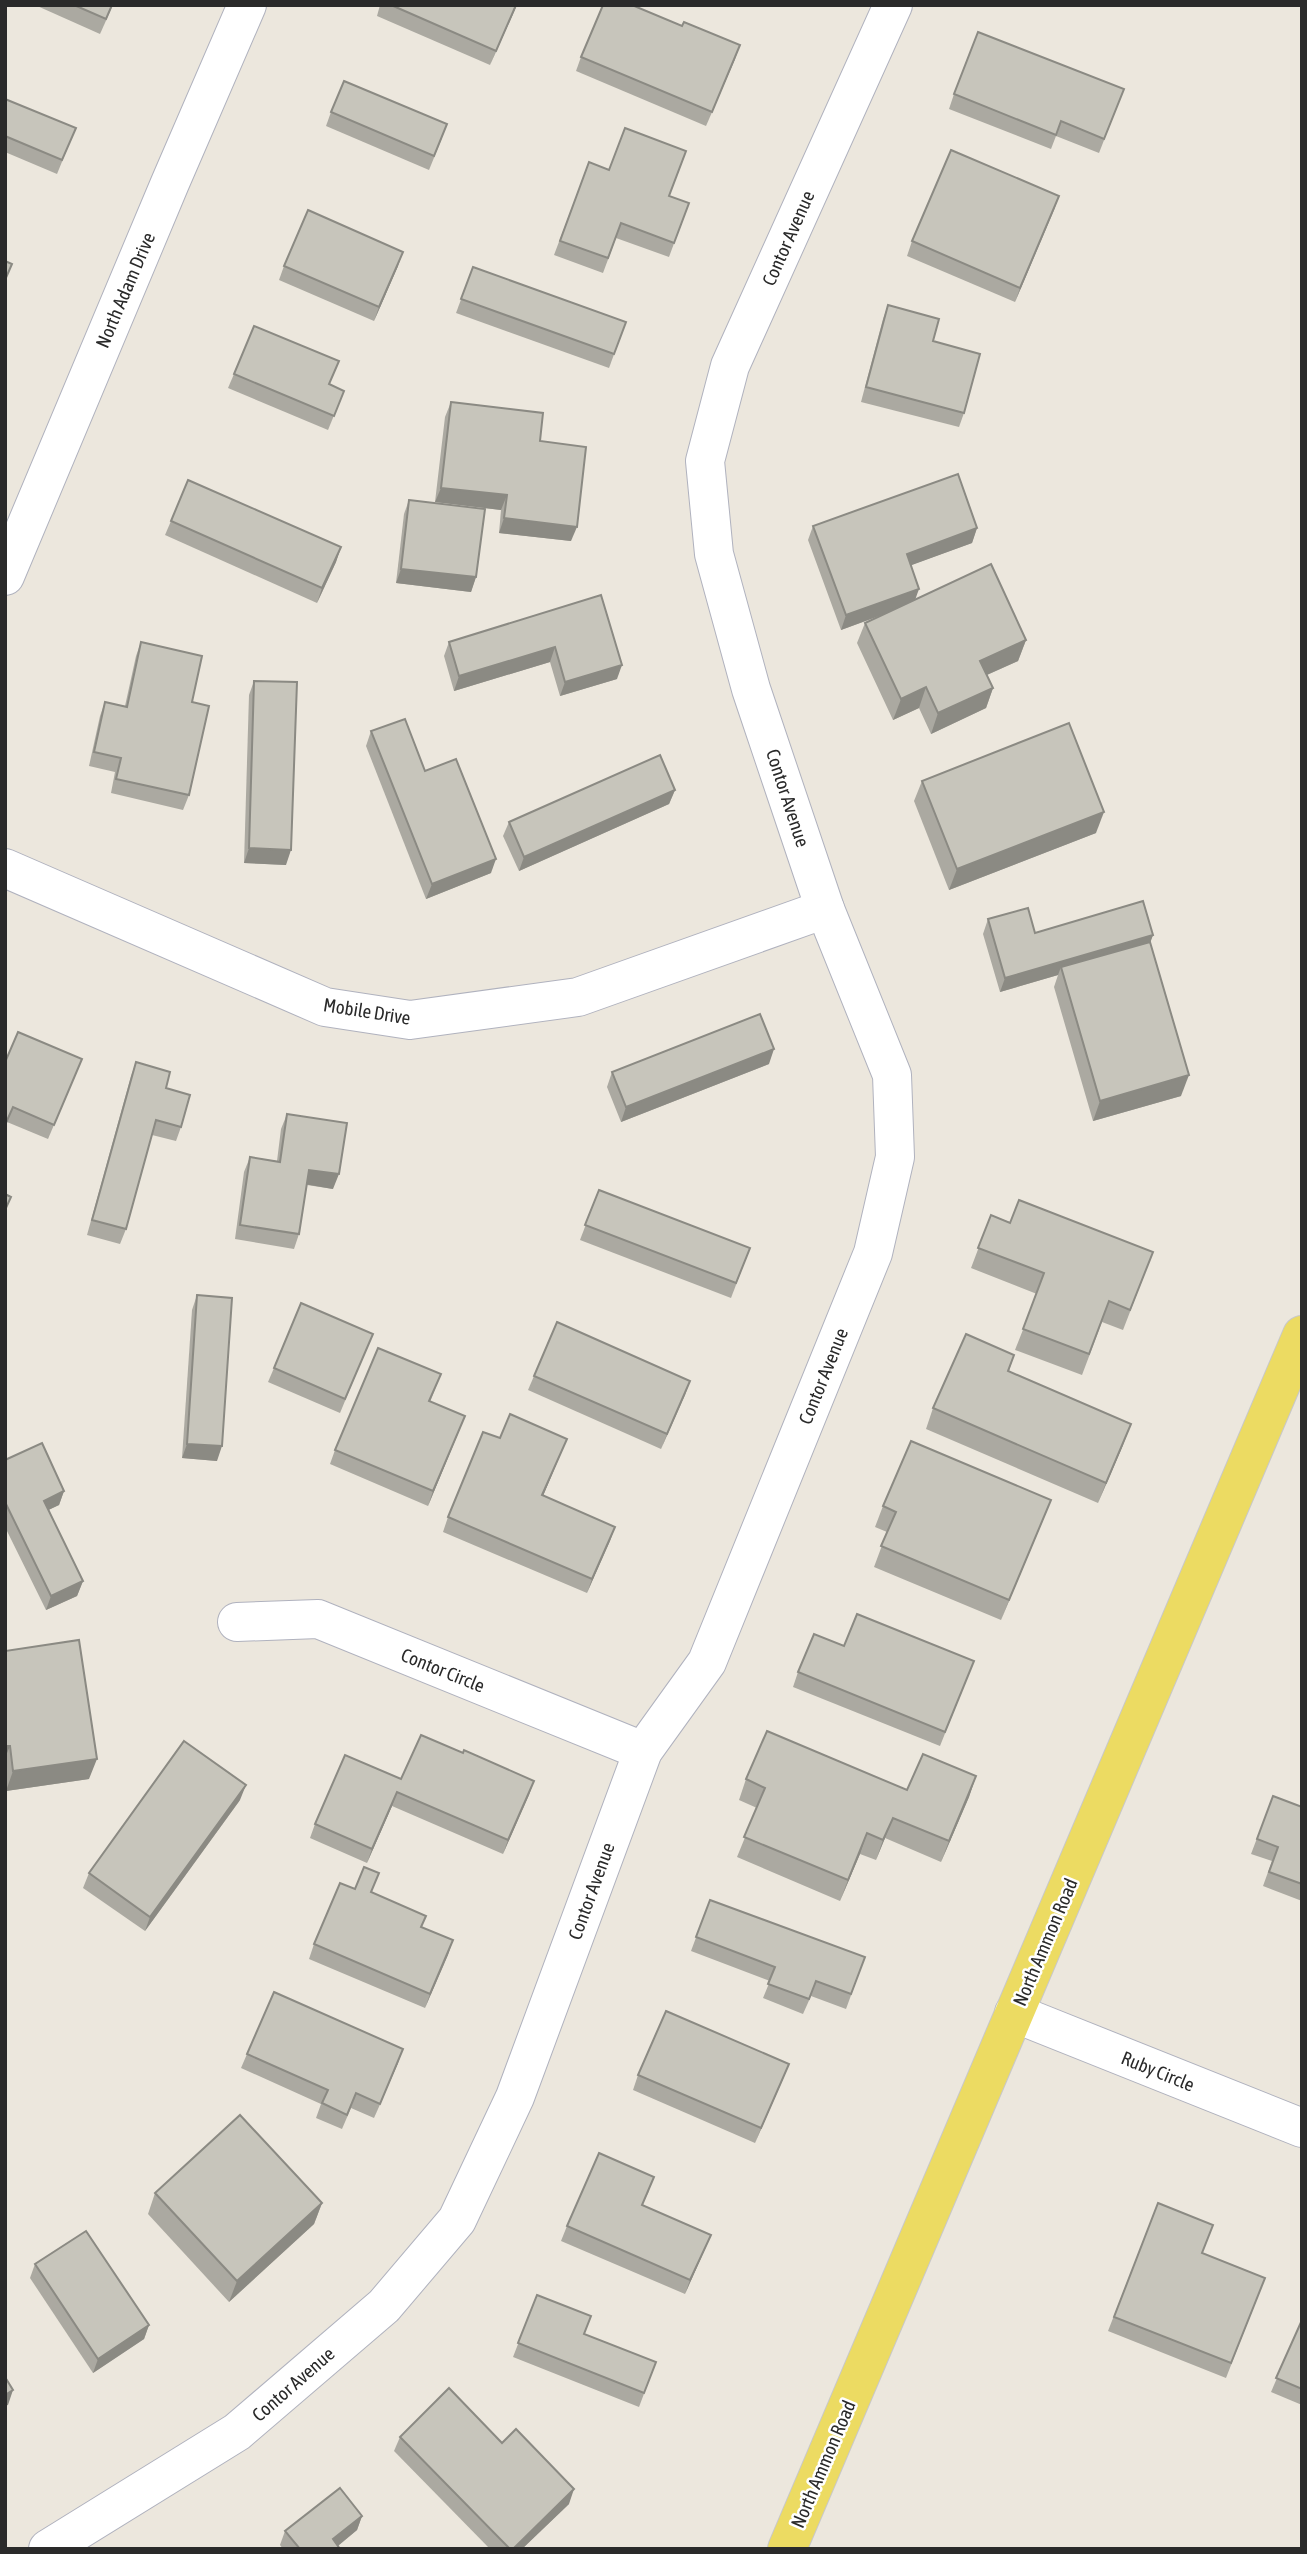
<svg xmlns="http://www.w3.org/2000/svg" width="1307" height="2554" viewBox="0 0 1307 2554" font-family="'Asap Condensed',sans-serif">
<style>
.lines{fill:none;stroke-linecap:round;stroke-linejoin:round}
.minor-casing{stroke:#b0b2be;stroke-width:40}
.major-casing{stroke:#c8c8c8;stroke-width:40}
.minor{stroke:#fff;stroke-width:38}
.major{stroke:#ecdb62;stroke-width:38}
.wall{fill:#aba9a1}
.shaded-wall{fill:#8b8a83}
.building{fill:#c7c5bb;stroke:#8b8a83;stroke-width:2}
.labels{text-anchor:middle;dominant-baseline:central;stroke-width:5;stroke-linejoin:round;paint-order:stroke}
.street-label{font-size:19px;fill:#2a2a2a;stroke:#fff}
</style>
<rect width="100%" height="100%" fill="#ece7dd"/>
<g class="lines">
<defs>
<g id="minor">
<polyline points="5,576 170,183 247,5"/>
<polyline points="5,868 325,1007 410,1020 578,997 825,909"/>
<polyline points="237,1622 318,1619 643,1751"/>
<polyline points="1014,2013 1302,2128"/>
<polyline points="48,2549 237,2432 384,2306 457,2220 515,2097 643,1751 707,1662 873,1253 895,1157 892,1075 825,909 751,689 714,554 705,461 730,366 893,5"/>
</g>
<polyline id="major" points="787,2549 1302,1335"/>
</defs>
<use href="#minor" class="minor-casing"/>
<use href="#major" class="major-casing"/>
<use href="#minor" class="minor"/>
<use href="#major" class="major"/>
</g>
<g class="wall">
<polygon points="35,5 113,5 100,34"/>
<polygon points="380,5 517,5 490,65 377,16"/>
<polygon points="581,57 735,59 706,126 576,71"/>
<polygon points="1124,89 1099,153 1056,136 1051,149 949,109 954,94"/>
<polygon points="5,99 70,142 57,174 5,152"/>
<polygon points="331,112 442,138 429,170 326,126"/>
<polygon points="589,162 669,196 689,203 669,257 616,238 603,273 554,255"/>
<polygon points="1059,196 1015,302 907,256 912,241"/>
<polygon points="284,266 398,266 374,321 279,280"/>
<polygon points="473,267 626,322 609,368 456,313"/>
<polygon points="888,305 933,341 964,413 959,427 861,402 883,319"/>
<polygon points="234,374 330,384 344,391 328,430 228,388"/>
<polygon points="451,402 540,441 571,541 499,533 501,510 435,502 445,417"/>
<polygon points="409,500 476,577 471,592 396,583 404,514"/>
<polygon points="171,521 341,547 336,562 317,603 165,535"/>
<polygon points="813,526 977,528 972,543 911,565 915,599 1026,640 1018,661 987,675 993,688 986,708 931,734 919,708 893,720 857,643 865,623 882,615 841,630 808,540"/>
<polygon points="601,595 617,679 560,696 550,662 454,691 444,656 449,642"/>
<polygon points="141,642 192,702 189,795 183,810 111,793 115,772 89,766 100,716 105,702 125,706 136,656"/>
<polygon points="254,681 286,865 244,863 249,695"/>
<polygon points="371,731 425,771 491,873 426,899 366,746"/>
<polygon points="922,781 1096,833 949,890 914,801"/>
<polygon points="675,790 669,804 519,871 503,836 509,822"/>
<polygon points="988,919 1035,933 1153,935 1150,942 1181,1096 1093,1121 1054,987 1058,975 1000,992 983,934"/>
<polygon points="82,1059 48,1139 7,1122 6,1060"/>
<polygon points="136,1062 166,1088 181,1127 176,1141 152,1135 126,1229 120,1244 87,1235 131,1076"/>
<polygon points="769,1064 621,1122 607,1087 612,1072"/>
<polygon points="287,1114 333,1189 307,1185 299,1234 294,1249 235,1239 244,1172 250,1157 277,1161 281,1129"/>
<polygon points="599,1190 750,1248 731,1298 580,1240"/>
<polygon points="991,1215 1145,1273 1123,1330 1102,1322 1082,1375 1015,1350 1037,1294 971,1268"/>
<polygon points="197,1295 217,1461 182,1458 192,1310"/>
<polygon points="367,1348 340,1413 268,1382 274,1368"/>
<polygon points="1014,1355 1009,1371 1123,1445 1098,1503 926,1429 933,1408"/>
<polygon points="441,1374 430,1402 459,1431 428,1506 330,1464 335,1450"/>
<polygon points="534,1376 690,1381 661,1449 528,1390"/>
<polygon points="500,1438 567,1439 543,1496 615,1527 587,1593 443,1532 448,1517"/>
<polygon points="5,1460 64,1491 59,1505 48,1510 83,1581 77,1596 46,1610 5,1527"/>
<polygon points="883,1506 1043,1520 1001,1620 874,1567 887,1532 875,1527"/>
<polygon points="844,1646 974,1661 940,1746 793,1687 798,1672"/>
<polygon points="5,1651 89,1779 6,1791"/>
<polygon points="463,1753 534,1781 503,1854 392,1806 367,1863 310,1838 315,1824 401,1779"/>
<polygon points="976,1776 969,1797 941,1862 885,1838 876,1860 860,1854 840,1901 737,1857 757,1808 739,1800 746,1779 907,1790"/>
<polygon points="1273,1796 1302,1807 1302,1901 1263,1886 1272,1861 1251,1854"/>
<polygon points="240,1800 145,1931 83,1888 89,1873"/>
<polygon points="355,1889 371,1892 422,1927 453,1940 425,2008 309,1959 314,1944"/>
<polygon points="710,1900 865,1957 846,2009 811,1996 803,2014 763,1998 770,1981 691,1951"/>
<polygon points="247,2054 398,2063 374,2118 351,2108 342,2129 316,2118 321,2104 241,2068"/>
<polygon points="789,2064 755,2143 633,2090 638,2075"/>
<polygon points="649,2191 642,2205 711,2235 685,2294 561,2241 567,2226"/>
<polygon points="155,2193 322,2203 314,2224 229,2302 148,2214"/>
<polygon points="1158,2203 1202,2253 1265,2278 1226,2378 1108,2331"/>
<polygon points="35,2264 149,2325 144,2339 93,2373 30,2278"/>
<polygon points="537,2295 584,2334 656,2362 639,2407 513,2357"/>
<polygon points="1302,2320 1302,2405 1271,2392"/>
<polygon points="400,2437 502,2443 569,2504 522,2549 490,2549 394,2451"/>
<polygon points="362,2516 357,2530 338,2546 340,2549 283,2549 280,2545 285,2531"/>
</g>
<g class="shaded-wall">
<polygon points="516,5 517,5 490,65 496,51"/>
<polygon points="740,45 735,59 706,126 712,112"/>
<polygon points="1059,196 1054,210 1015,302 1020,288"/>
<polygon points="403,252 398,266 374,321 379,307"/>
<polygon points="441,488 507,495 501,510 435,502"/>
<polygon points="504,518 577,527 571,541 499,533"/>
<polygon points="977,528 972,543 901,569 907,554"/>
<polygon points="341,547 336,562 317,603 322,588"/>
<polygon points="401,569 476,577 471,592 396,583"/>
<polygon points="919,589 914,603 841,630 846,615"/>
<polygon points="1026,640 1018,661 973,681 980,661"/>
<polygon points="555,647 550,662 454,691 459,676"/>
<polygon points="622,665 617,679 560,696 565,682"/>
<polygon points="926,687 919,708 893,720 901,699"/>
<polygon points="993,688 986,708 931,734 938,713"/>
<polygon points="675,790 669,804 519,871 524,857"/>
<polygon points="1104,812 1096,833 949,890 957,869"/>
<polygon points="249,848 291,850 286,865 244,863"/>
<polygon points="496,859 491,873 426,899 432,884"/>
<polygon points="1153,935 1148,949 1061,967 1058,975 1000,992 1005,978"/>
<polygon points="774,1049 769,1064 621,1122 626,1107"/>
<polygon points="1189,1075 1181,1096 1093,1121 1100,1101"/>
<polygon points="309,1170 339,1174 333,1189 304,1184"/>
<polygon points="690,1381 685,1395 661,1449 667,1434"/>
<polygon points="465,1416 459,1431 428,1506 433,1491"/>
<polygon points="1131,1424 1123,1445 1098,1503 1106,1483"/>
<polygon points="567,1439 561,1453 537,1510 542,1495"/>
<polygon points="187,1444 222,1446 217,1461 182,1458"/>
<polygon points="64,1491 59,1505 38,1515 44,1501"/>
<polygon points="1051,1500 1043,1520 1001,1620 1009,1600"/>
<polygon points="615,1527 610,1541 587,1593 592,1579"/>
<polygon points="83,1581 77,1596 46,1610 51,1596"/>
<polygon points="5,1746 10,1746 5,1758"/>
<polygon points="97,1759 89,1779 6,1791 13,1771"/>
<polygon points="976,1776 969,1797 941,1862 949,1841"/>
<polygon points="534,1781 529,1795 503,1854 508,1840"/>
<polygon points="246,1785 240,1800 145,1931 150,1917"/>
<polygon points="397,1792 392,1806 367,1863 372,1849"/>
<polygon points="893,1818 885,1838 876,1860 883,1840"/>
<polygon points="867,1833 860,1854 840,1901 848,1880"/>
<polygon points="453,1940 448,1955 425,2008 430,1994"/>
<polygon points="403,2049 398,2063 374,2118 380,2104"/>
<polygon points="789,2064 783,2079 755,2143 761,2128"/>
<polygon points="322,2203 314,2224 229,2302 237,2281"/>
<polygon points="711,2235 705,2249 685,2294 690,2280"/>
<polygon points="149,2325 144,2339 93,2373 98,2359"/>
<polygon points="13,2390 8,2405 5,2406 5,2395"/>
<polygon points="574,2489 569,2504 522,2549 513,2549"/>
<polygon points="362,2516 357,2530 334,2549 333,2539"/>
</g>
<g class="building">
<polygon points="74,5 112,5 106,19"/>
<polygon points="391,5 516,5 496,51"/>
<polygon points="603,5 632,5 682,26 684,22 740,45 712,112 581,57"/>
<polygon points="978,32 1124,89 1104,139 1061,121 1056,135 954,94"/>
<polygon points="344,81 447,124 434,156 331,112"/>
<polygon points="5,99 76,128 62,160 5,136"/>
<polygon points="625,128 686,151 669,196 689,203 674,243 621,223 608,258 560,241 589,162 609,170"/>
<polygon points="951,150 1059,196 1020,288 912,241"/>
<polygon points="308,210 403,252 379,307 284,266"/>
<polygon points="5,261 12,264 5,280"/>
<polygon points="473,267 626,322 614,354 461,299"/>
<polygon points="888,305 939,319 933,341 980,354 964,413 866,387"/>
<polygon points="254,326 339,361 329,384 344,391 334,416 234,374"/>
<polygon points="451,402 543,413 540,441 586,447 577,527 504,518 507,495 441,488"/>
<polygon points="958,474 977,528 907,554 919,589 846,615 813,526"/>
<polygon points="188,480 341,547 322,588 171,521"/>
<polygon points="409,500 485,509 476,577 401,569"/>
<polygon points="991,564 1026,640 980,661 993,688 938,713 926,687 901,699 865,623"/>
<polygon points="601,595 622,665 565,682 555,647 459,676 449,642"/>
<polygon points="141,642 202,656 192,702 209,706 189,795 116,779 121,758 94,752 105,702 127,707"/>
<polygon points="254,681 297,682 291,850 249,848"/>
<polygon points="405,719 425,771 456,759 496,859 432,884 371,731"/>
<polygon points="1069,723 1104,812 957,869 922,781"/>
<polygon points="660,755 675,790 524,857 509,822"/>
<polygon points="1143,901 1153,935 1005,978 988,919 1028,908 1035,933"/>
<polygon points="1150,942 1189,1075 1100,1101 1061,967"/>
<polygon points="760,1014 774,1049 626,1107 612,1072"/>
<polygon points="18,1032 82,1059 54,1125 13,1107 5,1125 5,1059 6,1060"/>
<polygon points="136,1062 170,1072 166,1088 190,1095 181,1127 156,1120 126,1229 92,1220"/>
<polygon points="287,1114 347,1123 339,1174 309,1170 299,1234 240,1225 250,1157 280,1162"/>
<polygon points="599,1190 750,1248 736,1283 585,1225"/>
<polygon points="5,1194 11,1197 5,1210"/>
<polygon points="1019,1200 1153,1252 1130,1310 1109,1301 1089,1354 1023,1329 1044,1273 978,1248 991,1215 1010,1223"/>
<polygon points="197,1295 232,1298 222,1446 187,1444"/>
<polygon points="301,1303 373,1334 345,1399 274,1368"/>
<polygon points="557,1322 690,1381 667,1434 534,1376"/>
<polygon points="966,1334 1014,1355 1008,1371 1131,1424 1106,1483 933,1408"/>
<polygon points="378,1348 441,1374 429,1401 465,1416 433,1491 335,1450"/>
<polygon points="510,1414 567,1439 542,1495 615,1527 592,1579 448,1517 483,1432 500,1438"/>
<polygon points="911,1441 1051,1500 1009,1600 881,1546 896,1512 883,1506"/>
<polygon points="42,1443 64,1491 44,1501 83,1581 51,1596 5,1502 5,1460"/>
<polygon points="857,1614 974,1661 945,1732 798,1672 814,1634 844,1646"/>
<polygon points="79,1640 97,1759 13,1771 10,1746 5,1746 5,1651"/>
<polygon points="767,1731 907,1790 923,1754 976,1776 949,1841 893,1818 883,1840 867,1833 848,1880 744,1837 765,1788 746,1779"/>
<polygon points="421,1735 463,1753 464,1750 534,1781 508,1840 397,1792 372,1849 315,1824 345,1755 401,1779"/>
<polygon points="184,1741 246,1785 150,1917 89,1873"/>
<polygon points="1273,1796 1302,1807 1302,1884 1269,1872 1278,1847 1257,1839"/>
<polygon points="364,1867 379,1873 371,1892 426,1916 421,1927 453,1940 430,1994 314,1944 340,1883 355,1889"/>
<polygon points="710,1900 865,1957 851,1994 816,1981 809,1999 768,1984 775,1967 696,1937"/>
<polygon points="274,1992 403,2049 380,2104 356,2093 347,2115 322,2103 328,2090 247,2054"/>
<polygon points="666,2011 789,2064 761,2128 638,2075"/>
<polygon points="240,2115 322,2203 237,2281 155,2193"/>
<polygon points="599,2153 654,2177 642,2205 711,2235 690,2280 567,2226"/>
<polygon points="1158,2203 1213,2225 1202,2253 1265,2278 1231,2363 1114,2317"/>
<polygon points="86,2231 149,2325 98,2359 35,2264"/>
<polygon points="537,2295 591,2316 584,2334 656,2362 644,2393 518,2343"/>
<polygon points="1302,2320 1302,2389 1276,2378"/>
<polygon points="5,2377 13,2390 5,2395"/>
<polygon points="449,2388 502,2443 516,2429 574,2489 513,2549 510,2549 400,2437"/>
<polygon points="340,2488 362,2516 333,2539 340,2549 300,2549 285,2531"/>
</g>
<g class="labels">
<g class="street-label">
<text transform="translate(788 238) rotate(-66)">Contor Avenue</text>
<text transform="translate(125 290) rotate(-67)">North Adam Drive</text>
<text transform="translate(788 798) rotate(72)">Contor Avenue</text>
<text transform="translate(367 1011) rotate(9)">Mobile Drive</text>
<text transform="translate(823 1376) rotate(-68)">Contor Avenue</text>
<text transform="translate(443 1670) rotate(22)">Contor Circle</text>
<text transform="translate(591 1891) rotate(-70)">Contor Avenue</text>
<text transform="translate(1045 1942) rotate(-67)">North Ammon Road</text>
<text transform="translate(1158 2071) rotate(22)">Ruby Circle</text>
<text transform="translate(293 2384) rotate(-41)">Contor Avenue</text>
<text transform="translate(823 2464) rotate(-67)">North Ammon Road</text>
</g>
</g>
<rect width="1307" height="2554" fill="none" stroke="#2a2a2a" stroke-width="14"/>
</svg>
